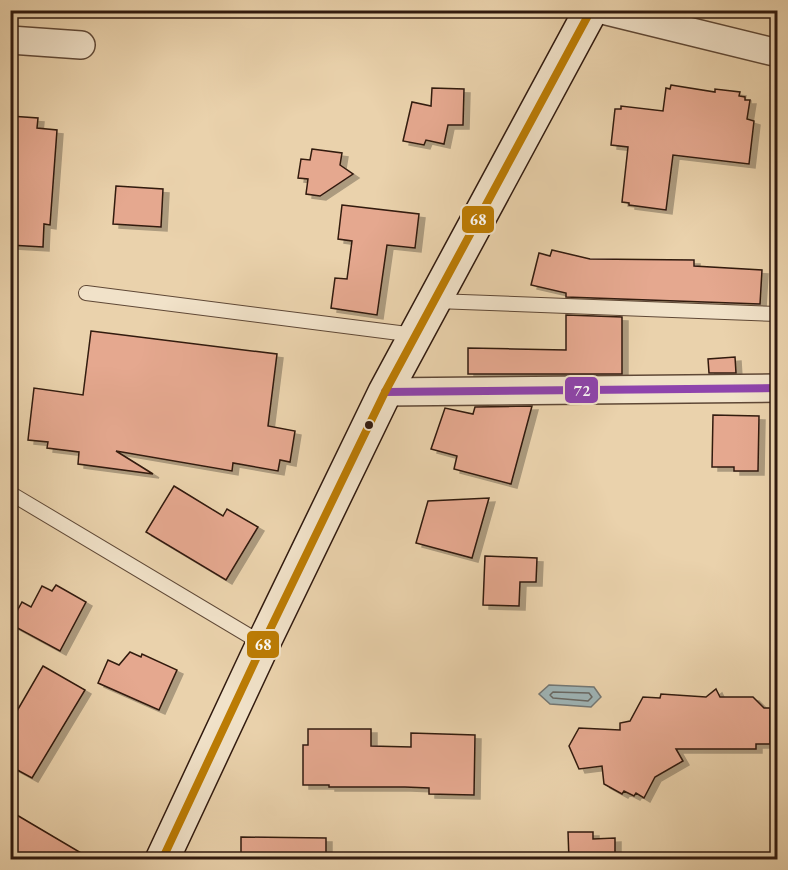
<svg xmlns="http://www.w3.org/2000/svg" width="788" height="870" viewBox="0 0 788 870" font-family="'EB Garamond',serif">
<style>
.water{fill:#9eb4b6;stroke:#727673;stroke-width:1.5}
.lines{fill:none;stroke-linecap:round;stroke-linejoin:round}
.shore{stroke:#686762;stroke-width:1.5}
.building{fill:#e5a88f;stroke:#311a0f;stroke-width:1.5;filter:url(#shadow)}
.lane-casing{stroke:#5f4836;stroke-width:16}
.street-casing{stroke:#5f4836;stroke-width:30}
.secondary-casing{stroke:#311a0f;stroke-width:36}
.lane{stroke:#f1e2c9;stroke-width:14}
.street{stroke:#f1e2c9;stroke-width:27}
.secondary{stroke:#f1e2c9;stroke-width:33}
.bus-1-casing{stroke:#f1e2c9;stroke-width:12}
.bus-2-casing{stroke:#f1e2c9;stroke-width:12}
.bus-1{stroke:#8e44ad;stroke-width:8}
.bus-2{stroke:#bc7c04;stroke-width:8}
.bus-dot{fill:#311a0f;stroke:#f1e2c9;stroke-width:2}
.line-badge{stroke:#f1e2c9;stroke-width:2}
.badge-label{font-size:16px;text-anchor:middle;font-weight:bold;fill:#fff}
</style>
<defs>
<filter id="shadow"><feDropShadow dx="6" dy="4" stdDeviation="0" flood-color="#0004"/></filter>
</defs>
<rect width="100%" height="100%" fill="#ead2ac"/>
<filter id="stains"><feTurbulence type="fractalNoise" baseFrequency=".00333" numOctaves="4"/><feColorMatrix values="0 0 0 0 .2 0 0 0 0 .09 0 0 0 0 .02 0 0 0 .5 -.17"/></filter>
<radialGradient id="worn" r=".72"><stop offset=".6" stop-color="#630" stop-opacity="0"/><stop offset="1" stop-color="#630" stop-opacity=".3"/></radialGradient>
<polygon class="water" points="549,685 594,687 601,697 591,707 550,704 539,694"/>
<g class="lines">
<polygon class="shore" points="553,692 589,693 592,697 588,701 553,698 550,695"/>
</g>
<g class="building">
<polygon points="671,85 715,92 715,89 740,92 739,96 745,97 745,100 750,100 747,119 754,121 749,164 673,155 666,210 629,205 629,203 622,202 628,147 611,145 615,109 621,109 621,106 663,111 666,88 670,89"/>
<polygon points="432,88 464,89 463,125 448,125 444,144 426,140 424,145 403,141 412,102 431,106"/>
<polygon points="10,116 38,118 37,128 57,130 50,225 44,224 43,247 10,245"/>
<polygon points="312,149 342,153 340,165 353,174 320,196 306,194 308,179 298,178 301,159 310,160"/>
<polygon points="116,186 163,189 161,227 113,224"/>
<polygon points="342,205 419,214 415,248 387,245 377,315 331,308 335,278 347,279 352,241 338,239"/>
<polygon points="552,250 590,259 694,260 694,266 762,270 760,304 566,297 566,293 531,285 539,253 550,256"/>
<polygon points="566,315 622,317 622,374 468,374 468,348 566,350"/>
<polygon points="91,331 277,354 268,426 295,431 290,462 280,460 278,471 233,463 232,471 116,451 153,474 78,464 79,452 47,448 48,442 28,440 34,388 83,395"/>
<polygon points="735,357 736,373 709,373 708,359"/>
<polygon points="532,406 511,484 454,469 457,456 431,449 445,408 473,414 475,407"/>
<polygon points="713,415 759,416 758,471 734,471 734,467 712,467"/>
<polygon points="174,486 223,516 227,509 258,527 226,580 146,532"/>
<polygon points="489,498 472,558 416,543 428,501"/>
<polygon points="485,556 537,558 536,582 520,582 519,606 483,605"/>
<polygon points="56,585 86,602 60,651 10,624 22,602 31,607 42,586 52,591"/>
<polygon points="130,652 141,657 142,654 177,670 159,710 98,683 108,660 119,665"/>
<polygon points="43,666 85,690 32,778 10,766 10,723"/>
<polygon points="716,689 720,697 753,697 764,708 770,708 770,744 756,744 756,749 676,749 683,761 655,777 644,798 636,793 634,796 624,791 622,794 604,784 602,766 579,769 569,746 579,728 620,730 620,723 630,721 643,697 660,698 661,694 706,697"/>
<polygon points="308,729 371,729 371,746 411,747 411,733 475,735 474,795 429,794 429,788 405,787 329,787 329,785 303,785 303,745 308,745"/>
<polygon points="10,811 93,860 10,860"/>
<polygon points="568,832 593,832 593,839 615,838 615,860 569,860"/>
<polygon points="241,837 326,838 326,860 241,860"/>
</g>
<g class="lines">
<defs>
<g id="lane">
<polyline points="86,293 415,335"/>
<polyline points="436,301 778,314"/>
<polyline points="10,493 263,644"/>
</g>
<g id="street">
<polyline points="602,10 778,53"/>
<polyline points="10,40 81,45"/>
<polyline points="385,392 778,388"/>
</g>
<polyline id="secondary" points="162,860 263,644 385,392 591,10"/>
</defs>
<use href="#lane" class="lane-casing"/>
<use href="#street" class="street-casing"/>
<use href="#secondary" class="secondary-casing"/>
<use href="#lane" class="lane"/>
<use href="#street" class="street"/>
<use href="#secondary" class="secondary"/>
<defs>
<polyline id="bus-1" points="385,392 778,388"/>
<polyline id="bus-2" points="162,860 263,644 385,392 591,10"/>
</defs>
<use href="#bus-1" class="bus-1-casing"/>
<use href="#bus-2" class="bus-2-casing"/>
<use href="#bus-1" class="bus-1"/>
<use href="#bus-2" class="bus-2"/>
</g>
<circle class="bus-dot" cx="369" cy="425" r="5"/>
<g class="line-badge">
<rect x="461" y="205" width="34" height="29" rx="6" fill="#bc7c04"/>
<rect x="564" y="376" width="35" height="28" rx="6" fill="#8e44ad"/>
<rect x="246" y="630" width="34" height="29" rx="6" fill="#bc7c04"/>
</g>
<g class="badge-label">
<text x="478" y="225">68</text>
<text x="582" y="396">72</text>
<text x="263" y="650">68</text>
</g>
<rect width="788" height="870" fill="none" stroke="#ead2ac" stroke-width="36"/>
<rect x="12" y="12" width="764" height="846" fill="none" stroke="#311a0f" stroke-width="3"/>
<rect x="18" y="18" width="752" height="834" fill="none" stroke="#311a0f" stroke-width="1.5"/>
<rect width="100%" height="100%" filter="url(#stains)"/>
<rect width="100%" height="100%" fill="url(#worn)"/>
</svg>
